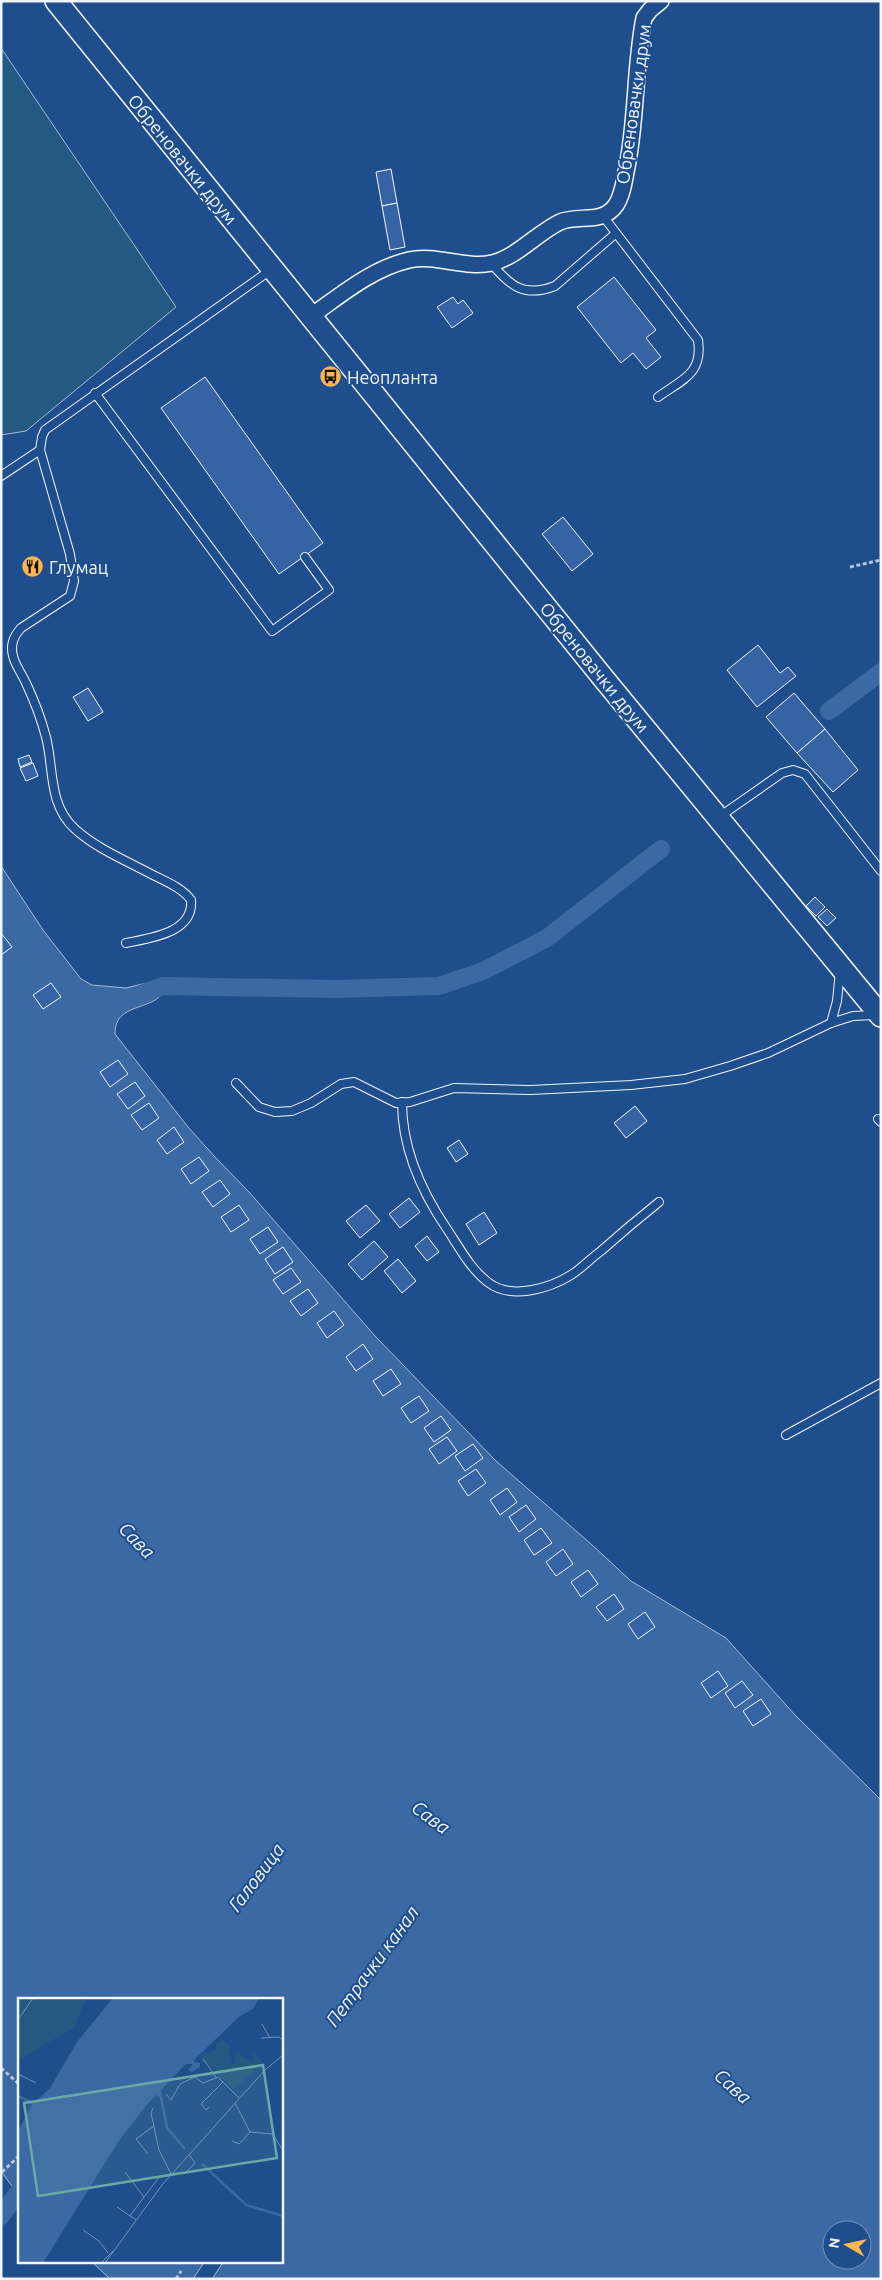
<svg xmlns="http://www.w3.org/2000/svg" width="882" height="2280" viewBox="0 0 882 2280" font-family="Ubuntu,sans-serif">
<style>
.green{fill:#245a82;stroke:#a8bbd7}
.water{fill:#3b69a3;stroke:#a8bbd7;fill-rule:evenodd}
.pier{fill:#1f4e8c;stroke:#a8bbd7}
.lines{fill:none;stroke-linecap:round;stroke-linejoin:round}
.canal{stroke:#3b69a3;stroke-width:18}
.building{fill:#3563a3;stroke:#f2f6ff}
.lane-casing{stroke:#f2f6ff;stroke-width:10}
.street-casing{stroke:#f2f6ff;stroke-width:18}
.secondary-casing{stroke:#f2f6ff;stroke-width:24}
.path{stroke:#b3c4dc;stroke-width:3;stroke-dasharray:4 2.5;stroke-linecap:butt}
.lane{stroke:#1f4e8c;stroke-width:8}
.street{stroke:#1f4e8c;stroke-width:15}
.secondary{stroke:#1f4e8c;stroke-width:21}
.labels{text-anchor:middle;dominant-baseline:central;stroke-width:4;stroke-linejoin:round;paint-order:stroke}
.street-label{font-size:18px;fill:#f2f6ff;stroke:#1f4e8c}
.poi-label{font-size:18px;fill:#f2f6ff;stroke:#1f4e8c;text-anchor:start}
.water-label{font-size:19px;font-style:italic;fill:#f2f6ff;stroke:#1f4e8c}
.inset-river{fill:none;stroke:#3b69a3;stroke-width:2.5}
.inset-road{fill:none;stroke:#7391ba;stroke-width:1}
.view{fill:#6aa9a8;fill-opacity:0.15;stroke:#6aa9a8;stroke-width:2.5}
.inset-edge{fill:none;stroke:#f2f6ff;stroke-width:2.5}
</style>
<rect width="100%" height="100%" fill="#1f4e8c"/>
<polygon class="green" points="1,48 176,307 26,431 1,435"/>
<path class="water" d="M1,866L43,930L81,979L92,985L126,988L142,984H157L163,986L165,990C153,1012 114,1002 115,1034L188,1127L215,1157L249,1192L375,1336L496,1461L591,1544L631,1581L726,1638L795,1715L881,1800V2279H110L91,2261H281V1999H19V2196L1,2171ZM832,2230H862V2260H832Z"/>
<polygon class="pier" points="205,2261 217,2261 222,2264 212,2279 193,2279"/>
<g class="lines">
<g class="canal">
<polyline points="829,711 881,672"/>
<polyline points="141,994 163,986 334,989 439,986 483,971 547,938 661,849"/>
<polyline points="1,2216 19,2191"/>
</g>
</g>
<g class="building">
<polygon points="391,169 397,203 382,206 376,172"/>
<polygon points="397,203 405,247 390,250 382,206"/>
<polygon points="614,277 656,330 646,338 661,357 646,369 633,353 621,363 577,307"/>
<polygon points="453,297 458,304 463,300 473,313 452,328 437,307"/>
<polygon points="205,377 323,543 279,574 161,408"/>
<polygon points="563,517 593,554 572,571 542,534"/>
<polygon points="758,645 780,673 788,667 796,676 757,707 727,670"/>
<polygon points="88,688 103,712 88,721 73,697"/>
<polygon points="794,693 825,729 797,753 766,717"/>
<polygon points="825,729 858,770 833,792 797,753"/>
<polygon points="29,755 32,762 20,767 18,759"/>
<polygon points="33,763 38,776 26,781 20,768"/>
<polygon points="815,897 825,907 816,916 806,906"/>
<polygon points="827,909 836,918 827,926 818,917"/>
<polygon points="1,933 12,947 1,955"/>
<polygon points="51,983 61,997 43,1009 33,995"/>
<polygon points="118,1060 128,1074 110,1087 100,1072"/>
<polygon points="135,1082 145,1096 128,1109 117,1094"/>
<polygon points="149,1103 159,1118 142,1130 131,1115"/>
<polygon points="635,1106 647,1121 626,1138 614,1123"/>
<polygon points="174,1127 184,1142 167,1154 157,1140"/>
<polygon points="459,1140 468,1154 456,1162 447,1148"/>
<polygon points="199,1157 209,1171 191,1184 181,1169"/>
<polygon points="220,1180 230,1194 213,1207 202,1192"/>
<polygon points="409,1198 420,1212 400,1228 389,1214"/>
<polygon points="239,1205 249,1220 231,1232 221,1217"/>
<polygon points="366,1205 380,1221 360,1238 346,1221"/>
<polygon points="484,1212 497,1233 479,1245 466,1224"/>
<polygon points="268,1227 278,1242 260,1254 250,1239"/>
<polygon points="427,1236 439,1252 427,1261 415,1246"/>
<polygon points="374,1241 388,1257 362,1280 348,1264"/>
<polygon points="283,1247 293,1262 275,1274 265,1259"/>
<polygon points="398,1259 416,1281 402,1293 384,1271"/>
<polygon points="291,1268 301,1282 283,1294 273,1280"/>
<polygon points="308,1289 318,1303 301,1316 290,1301"/>
<polygon points="334,1311 344,1325 327,1338 317,1323"/>
<polygon points="363,1344 373,1359 356,1371 346,1357"/>
<polygon points="391,1369 401,1384 383,1396 373,1381"/>
<polygon points="419,1396 429,1411 411,1423 401,1408"/>
<polygon points="441,1416 451,1430 434,1442 424,1428"/>
<polygon points="447,1437 457,1451 439,1464 429,1449"/>
<polygon points="473,1444 483,1458 465,1471 455,1456"/>
<polygon points="476,1469 486,1483 468,1496 458,1481"/>
<polygon points="507,1488 517,1502 500,1515 490,1500"/>
<polygon points="526,1505 536,1519 519,1532 509,1517"/>
<polygon points="541,1528 552,1543 534,1555 524,1540"/>
<polygon points="563,1549 573,1564 556,1576 546,1562"/>
<polygon points="588,1570 598,1584 581,1597 571,1582"/>
<polygon points="614,1594 624,1609 607,1621 596,1607"/>
<polygon points="645,1612 655,1627 638,1639 628,1624"/>
<polygon points="718,1671 728,1686 711,1698 701,1683"/>
<polygon points="742,1681 753,1695 735,1708 725,1693"/>
<polygon points="761,1699 771,1714 753,1726 743,1711"/>
</g>
<g class="lines">
<defs>
<g id="lane">
<path d="M603,216L698,340C703,374 683,379 658,397"/>
<path d="M491,263C510,286 524,298 555,286L615,234"/>
<polyline points="95,393 272,631 329,590 305,557"/>
<polyline points="1,476 40,450"/>
<polyline points="719,817 782,773 793,770 805,774 881,871"/>
<path d="M126,943C150,938 194,933 191,900C182,888 167,882 153,875C127,861 97,849 75,829C48,805 54,768 46,737C41,718 34,700 26,683C22,674 15,665 13,656C10,644 14,636 21,628L70,596L74,581L70,554L40,450L42,437L45,430L272,269"/>
<polyline points="831,1023 837,1001 840,971"/>
<polyline points="236,1083 259,1107 275,1112 292,1111 311,1103 341,1084 354,1082 396,1103 410,1102 454,1088 531,1090 631,1085 685,1079 730,1066 768,1053 831,1023 853,1016 875,1015"/>
<path d="M402,1102C402,1149 421,1191 447,1229C459,1247 471,1270 489,1283C512,1300 550,1288 571,1275C582,1268 591,1258 601,1251C620,1234 639,1218 659,1202"/>
<polyline points="878,1119 881,1122"/>
<polyline points="786,1435 881,1383"/>
</g>
<path id="street" d="M311,316C341,295 371,269 409,260C436,254 465,269 492,263C517,257 537,233 560,222C579,214 602,225 616,205C622,196 624,183 626,172C637,122 634,69 644,18L650,10L661,1"/>
<polyline id="secondary" points="56,1 604,679 881,1016"/>
</defs>
<use href="#lane" class="lane-casing"/>
<use href="#street" class="street-casing"/>
<use href="#secondary" class="secondary-casing"/>
<g class="path">
<polyline points="850,567 881,560"/>
<polyline points="1,2068 19,2084"/>
<polyline points="2,2172 19,2156"/>
<polyline points="176,2279 181,2271"/>
</g>
<use href="#lane" class="lane"/>
<use href="#street" class="street"/>
<use href="#secondary" class="secondary"/>
</g>
<defs>
<symbol id="bus-disc" viewBox="-11 -11 22 22"><circle r="9.5" fill="#ffb74d" stroke="#1f4e8c"/><path d="M-5-6H5V4H4V6H2V4H-2V6H-4V4H-5ZM-3.5-4V0h7V-4ZM-3.5 1.2v1.5H-2V1.2ZM2 1.2v1.5H3.5V1.2Z" fill="#111"/></symbol>
<symbol id="restaurant-disc" viewBox="-11 -11 22 22"><circle r="9.5" fill="#ffb74d" stroke="#1f4e8c"/><path d="M-5-6h1v4h1v-4h1v4h1v-4h1v5L-1.5 .5V6h-2V.5L-5-1ZM5-6V6H3V1.5H1.5Q1.5-4 5-6Z" fill="#111"/></symbol>
</defs>
<g fill-rule="evenodd">
<use href="#bus-disc" x="318" y="364" width="25" height="25"/>
<use href="#restaurant-disc" x="20" y="554" width="25" height="25"/>
</g>
<g class="labels">
<g class="street-label">
<text transform="translate(633 104) rotate(-82)">Обреновачки друм</text>
<text transform="translate(183 159) rotate(51)">Обреновачки друм</text>
<text transform="translate(595 667) rotate(51)">Обреновачки друм</text>
</g>
<g class="poi-label">
<text x="347" y="377">Неопланта</text>
<text x="49" y="567">Глумац</text>
</g>
<g class="water-label">
<text transform="translate(137 1540) rotate(46)">Сава</text>
<text transform="translate(431 1817) rotate(36)">Сава</text>
<text transform="translate(256 1877) rotate(-53)">Галовица</text>
<text transform="translate(372 1966) rotate(-54)">Петрачки канал</text>
<text transform="translate(733 2086) rotate(42)">Сава</text>
</g>
</g>
<g transform="translate(18 1998)">
<rect width="265" height="265" fill="#1f4e8c"/>
<path d="M0,0H68L56,30L0,62ZM204,41L211,47L212,65L216,66L218,54L233,63L237,59L232,51L245,64L216,91L200,77L197,70L182,63L185,56L198,52V45Z" fill="#245a82"/>
<path d="M95,0H241L235,11L222,18L178,60L176,64L182,65V69L174,74L170,72L175,66H168L143,92L144,101L138,97L127,109L100,144L25,265H0V133L13,108L32,90L59,44Z" fill="#3b69a3"/>
<path class="inset-river" d="M0,98L17,106M143,99L149,130L167,151M184,166L228,207L265,218"/>
<path class="inset-road" d="M0,22L15,0M244,26L252,40M243,40L261,39L265,42M185,61L198,79M0,76L18,85M148,96L153,102L162,86L177,79L185,85L200,79L221,100M217,105L232,134L255,136L265,153M191,109L188,112L183,106L205,84M135,110L133,115L141,152L153,176M214,143L221,146L232,134M130,156L118,141L136,128M107,174L126,199L112,218M167,175L177,165L171,156M126,199L142,178M99,209L118,222M65,232L81,243L90,255M83,265L95,253M87,265L144,187L247,72L265,57"/>
<path class="view" d="M245,67L259,160L20,198L6,105Z"/>
<rect width="265" height="265" class="inset-edge"/>
</g>
<rect width="882" height="2280" fill="none" stroke="#f2f6ff" stroke-width="5"/>
<g transform="translate(847 2245) rotate(279)"><circle r="24" fill="#1f4e8c" stroke="#7391ba"/>
<path d="M0-4L9 19L0 12L-9 19Z" fill="#ffb74d"/>
<text y="-8" font-size="14" font-weight="bold" text-anchor="middle" fill="#f2f6ff">N</text>
</g>
</svg>
